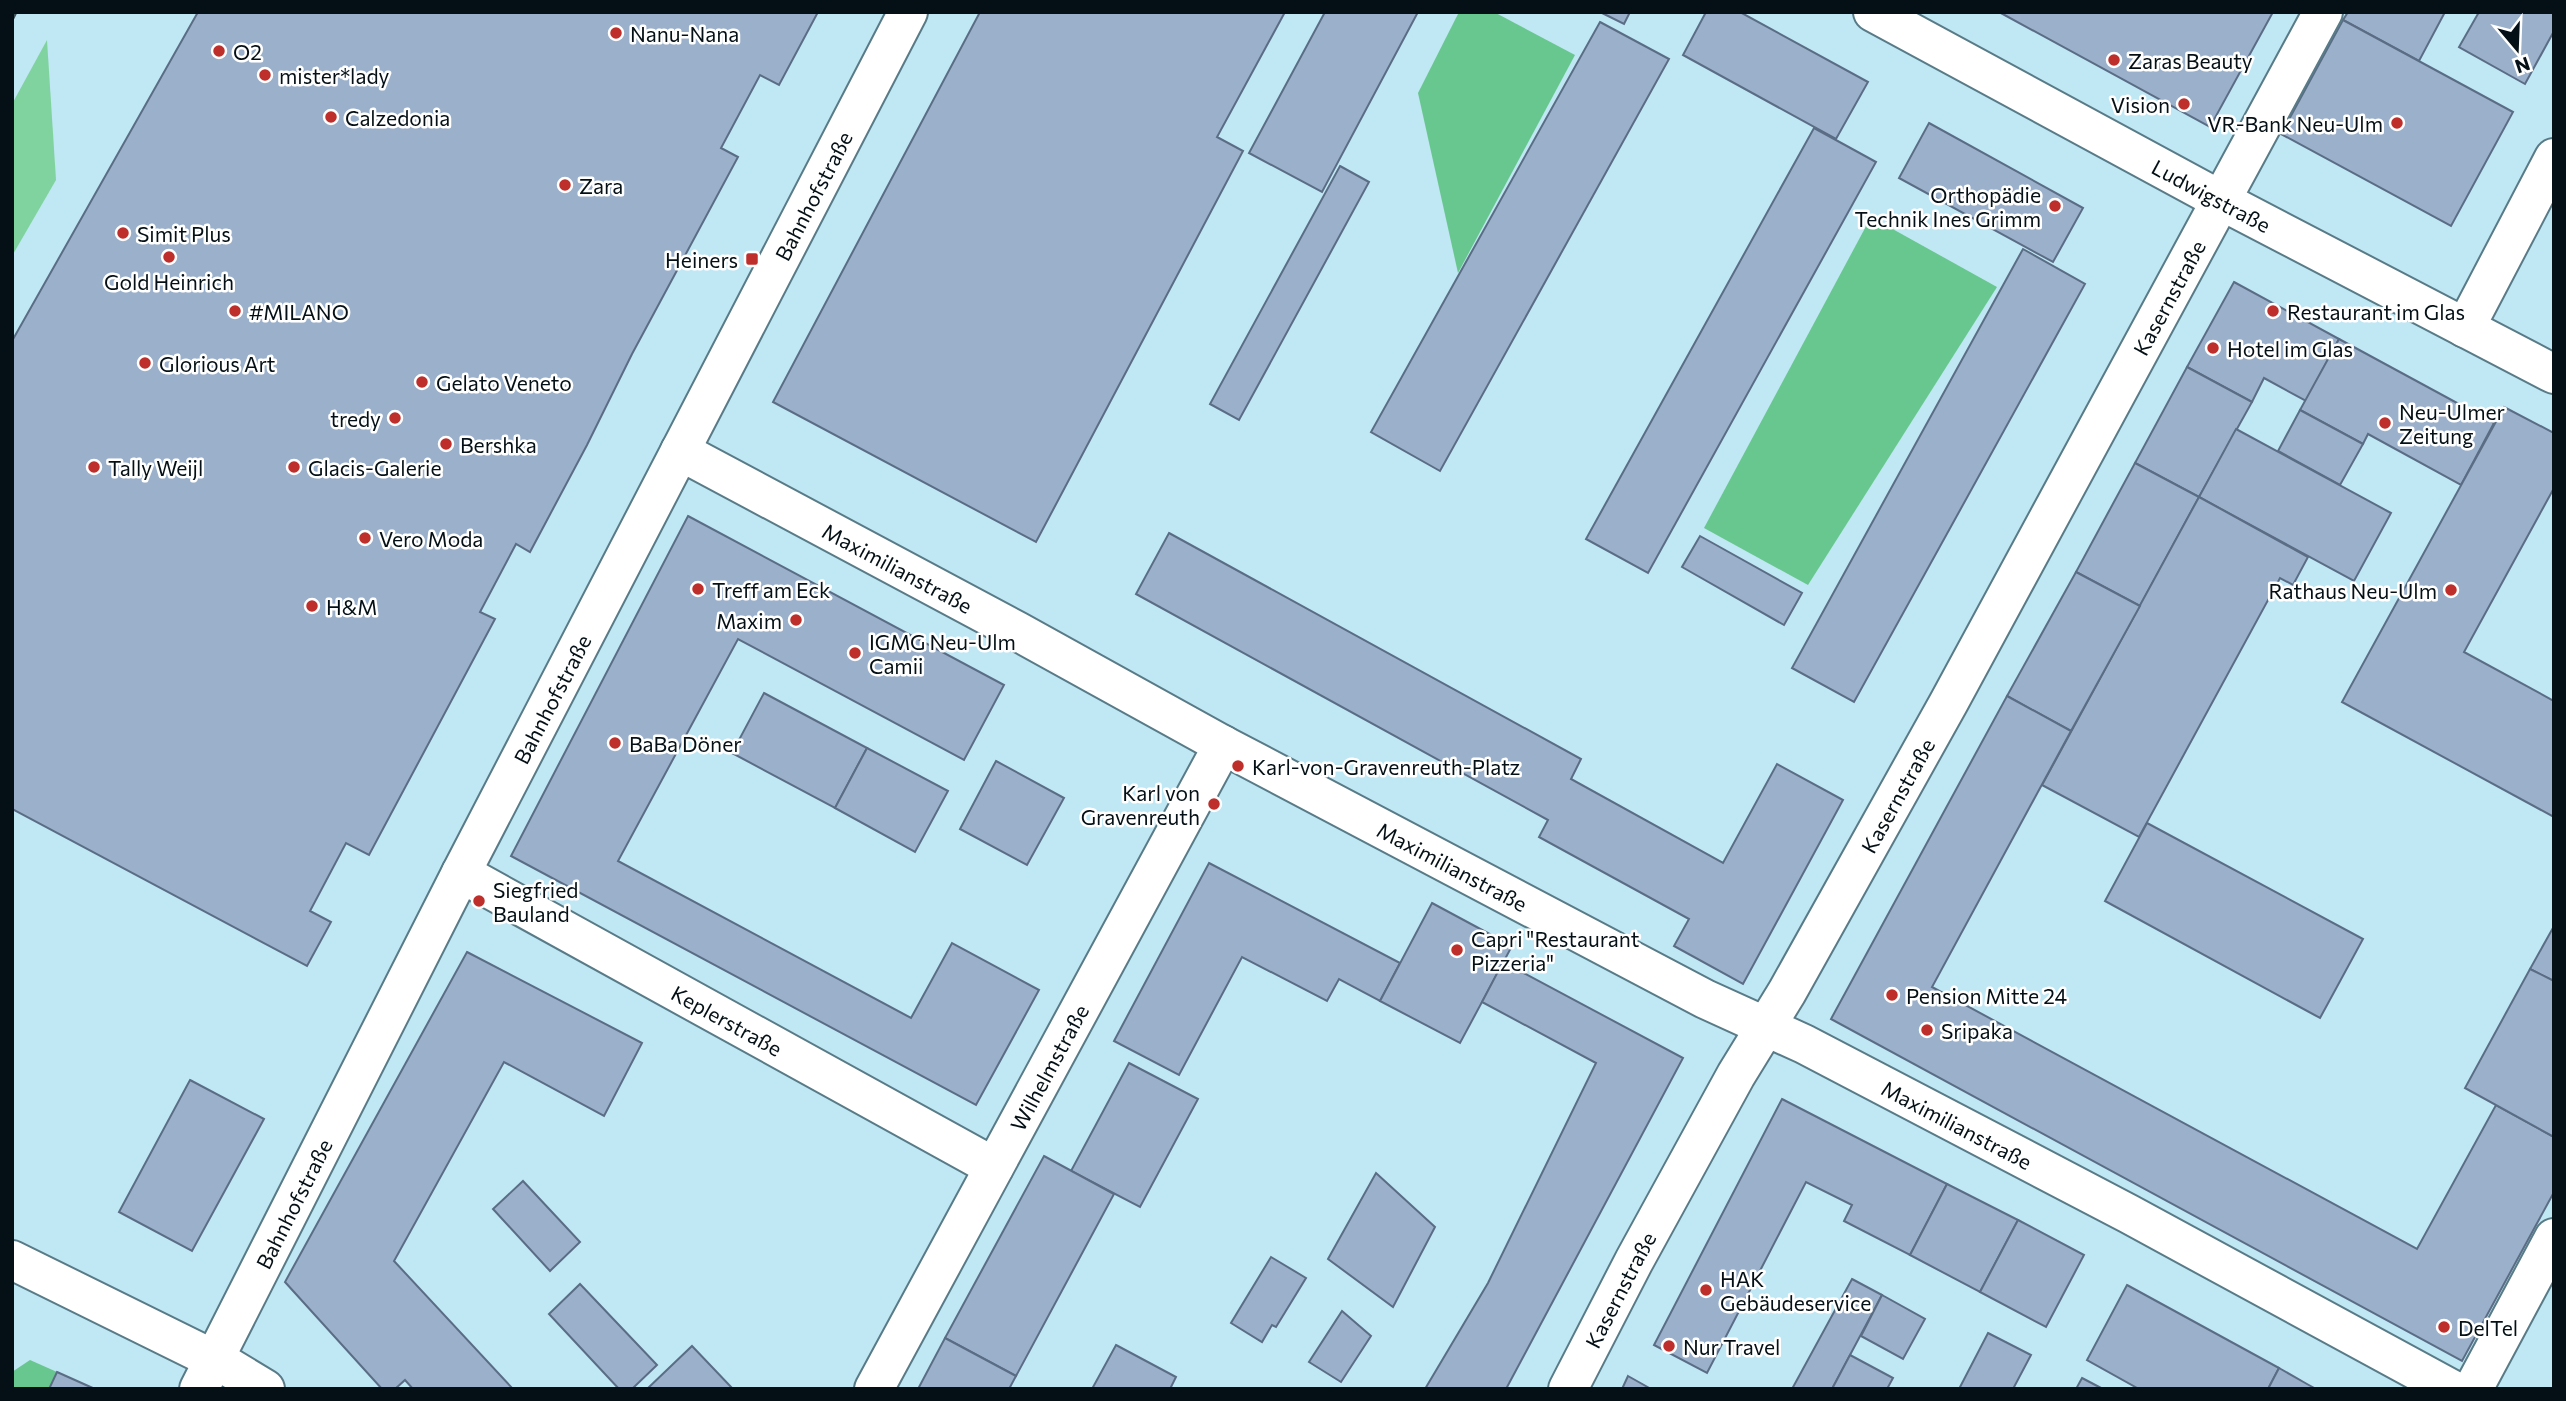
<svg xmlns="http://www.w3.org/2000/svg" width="2566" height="1401" viewBox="0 0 2566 1401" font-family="Commissioner,sans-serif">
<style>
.green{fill:#80d39f}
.forest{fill:#68c78e}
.building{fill:#9bb0ca;stroke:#5a6d85;stroke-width:2}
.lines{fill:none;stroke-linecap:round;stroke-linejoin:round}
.pedestrian-casing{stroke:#587b87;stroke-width:42}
.minor-casing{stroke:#587b87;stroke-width:42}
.tertiary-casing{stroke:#587b87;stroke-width:42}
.pedestrian{stroke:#fff;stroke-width:38}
.minor{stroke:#fff;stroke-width:38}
.tertiary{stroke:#fff;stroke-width:38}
.rail{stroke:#3c5058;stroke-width:5}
.poi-dot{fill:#be2f2c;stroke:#fff;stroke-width:2.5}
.labels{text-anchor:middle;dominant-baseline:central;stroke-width:5;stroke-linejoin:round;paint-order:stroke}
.poi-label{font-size:21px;fill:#041015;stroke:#fff;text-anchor:start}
.street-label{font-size:21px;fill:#041015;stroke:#fff}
</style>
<rect width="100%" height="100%" fill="#c0e7f4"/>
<polygon class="green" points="47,40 56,180 12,256 12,104"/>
<g class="forest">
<polygon points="1459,12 1494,12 1575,55 1458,273 1418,93"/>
<polygon points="1871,217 1997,287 1808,585 1704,528"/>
<polygon points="30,1360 57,1372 49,1389 12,1389 12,1372"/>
</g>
<g class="building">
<polygon points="198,12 818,12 779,85 760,75 721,148 738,157 632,354 587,445 530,552 516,544 480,612 495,619 369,855 346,843 310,911 331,922 307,966 12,809 12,341"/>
<polygon points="1285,12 1217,137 1243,151 1036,542 773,402 980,12"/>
<polygon points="1325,12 1418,12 1322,192 1249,153"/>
<polygon points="1600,12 1630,12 1624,24"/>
<polygon points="1706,12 1740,12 1868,82 1836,139 1683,55"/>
<polygon points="1999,12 2273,12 2210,127"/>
<polygon points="2348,12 2445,12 2419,61 2343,20"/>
<polygon points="2479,12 2554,12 2554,31 2525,84 2459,47"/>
<polygon points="2343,20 2513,112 2451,226 2281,134"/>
<polygon points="1600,22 1669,59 1440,471 1371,432"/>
<polygon points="1929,123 2083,208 2053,262 1899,178"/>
<polygon points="1814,128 1876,162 1648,573 1586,539"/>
<polygon points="1340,166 1369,182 1239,420 1210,404"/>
<polygon points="2023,249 2085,284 1854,702 1792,668"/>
<polygon points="2234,282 2339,339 2306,401 2264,378 2252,402 2187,367"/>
<polygon points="2339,339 2494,423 2461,485 2368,434 2363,444 2300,410"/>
<polygon points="2187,367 2252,402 2199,497 2135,463"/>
<polygon points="2504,407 2554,433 2554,488 2464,652 2554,701 2554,817 2342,702"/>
<polygon points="2300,410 2363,444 2340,485 2278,451"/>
<polygon points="2236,429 2391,513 2354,581 2199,497"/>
<polygon points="2135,463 2199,497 2140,606 2076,572"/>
<polygon points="2199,497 2308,557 2293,585 2280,578 2139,837 2042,785"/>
<polygon points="688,516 1004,685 964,760 738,639 618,861 911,1018 952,943 1039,990 976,1105 511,856"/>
<polygon points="1169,533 1581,759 1571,779 1723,863 1777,764 1843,800 1743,984 1674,946 1689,919 1539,837 1548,820 1136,594"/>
<polygon points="1700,536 1802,593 1784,625 1682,567"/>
<polygon points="2076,572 2140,606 2071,731 2007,696"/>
<polygon points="764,693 867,748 835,808 732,753"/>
<polygon points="2007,696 2071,731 1932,987 2417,1249 2496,1105 2554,1137 2554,1192 2462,1361 1831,1019"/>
<polygon points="867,748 948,791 915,852 835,808"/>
<polygon points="996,761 1064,798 1027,865 960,829"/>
<polygon points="2147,823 2363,939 2320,1018 2105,901"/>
<polygon points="1209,863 1400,963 1380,1001 1339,979 1327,1001 1242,957 1179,1075 1114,1041"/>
<polygon points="1432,903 1512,946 1460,1043 1380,1001"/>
<polygon points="2554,926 2554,981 2530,969"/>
<polygon points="467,952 642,1043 604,1116 504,1062 394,1261 513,1389 413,1389 405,1380 395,1389 382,1389 285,1282"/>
<polygon points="1503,962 1683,1058 1506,1389 1425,1389 1488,1283 1596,1063 1482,1002"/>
<polygon points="2530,969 2554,981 2554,1137 2465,1088"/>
<polygon points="1129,1063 1198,1099 1140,1207 1071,1171"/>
<polygon points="190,1080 264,1119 192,1251 119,1212"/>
<polygon points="1782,1099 1947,1184 1910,1255 1844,1221 1852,1205 1806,1182 1707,1373 1654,1345"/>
<polygon points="1044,1156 1114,1194 1016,1376 945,1338"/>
<polygon points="1376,1173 1435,1227 1393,1307 1328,1259"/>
<polygon points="523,1181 580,1242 550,1271 493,1209"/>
<polygon points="1947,1184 2018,1220 1980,1292 1910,1255"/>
<polygon points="2018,1220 2084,1255 2046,1327 1980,1292"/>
<polygon points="1271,1257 1306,1278 1276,1327 1272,1325 1262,1342 1231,1323"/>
<polygon points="1852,1279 1882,1295 1850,1355 1832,1389 1792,1389"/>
<polygon points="580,1284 657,1365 632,1389 619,1389 549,1314"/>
<polygon points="2127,1285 2279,1368 2268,1389 2139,1389 2087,1360"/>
<polygon points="1882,1295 1925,1319 1903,1359 1861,1336"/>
<polygon points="1342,1311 1371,1336 1341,1382 1309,1362"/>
<polygon points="1988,1333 2031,1355 2013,1389 1959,1389"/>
<polygon points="945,1338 1016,1376 1009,1389 918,1389"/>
<polygon points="1116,1345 1176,1377 1170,1389 1092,1389"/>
<polygon points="692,1346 733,1389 647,1389"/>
<polygon points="1850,1355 1893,1378 1887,1389 1832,1389"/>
<polygon points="2279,1368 2307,1384 2316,1389 2268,1389"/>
<polygon points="57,1372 95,1389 49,1389"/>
<polygon points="1628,1376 1651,1389 1622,1389"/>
<polygon points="2082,1378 2103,1389 2076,1389"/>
</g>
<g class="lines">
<defs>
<polyline id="pedestrian" points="2465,328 2554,158"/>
<g id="minor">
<path id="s1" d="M680,451L1017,631L1223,745L1705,999L1804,1044L2129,1214L2451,1389"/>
<path id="s2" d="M461,873L994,1167"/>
<polyline points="12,1260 227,1366 265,1389"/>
<path id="s3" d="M874,1389L1223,745"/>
<path id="s4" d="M1568,1389L1634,1261L1736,1075L1787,992L1949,702L2323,12"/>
</g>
<g id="tertiary">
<path id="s5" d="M1873,12L2222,201L2554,374"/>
<path id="s6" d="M199,1389L461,873L908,12"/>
<polyline points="2473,1389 2554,1238"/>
</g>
</defs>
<use href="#pedestrian" class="pedestrian-casing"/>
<use href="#minor" class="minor-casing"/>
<use href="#tertiary" class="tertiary-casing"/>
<use href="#pedestrian" class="pedestrian"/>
<use href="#minor" class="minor"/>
<use href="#tertiary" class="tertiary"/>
<polyline class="rail" points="12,18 15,12"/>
</g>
<g class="poi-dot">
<circle cx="616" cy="33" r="7"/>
<circle cx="219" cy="51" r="7"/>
<circle cx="2114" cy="60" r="7"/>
<circle cx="265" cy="75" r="7"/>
<circle cx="2184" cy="104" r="7"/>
<circle cx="331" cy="117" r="7"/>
<circle cx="2397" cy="123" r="7"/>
<circle cx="565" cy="185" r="7"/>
<circle cx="2055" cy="206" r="7"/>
<circle cx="123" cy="233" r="7"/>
<circle cx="169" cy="257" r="7"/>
<rect x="745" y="252" width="14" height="14" rx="3.5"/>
<circle cx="235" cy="311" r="7"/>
<circle cx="2273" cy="311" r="7"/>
<circle cx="2213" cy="348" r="7"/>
<circle cx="145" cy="363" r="7"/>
<circle cx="422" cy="382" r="7"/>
<circle cx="395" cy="418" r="7"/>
<circle cx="2385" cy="423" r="7"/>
<circle cx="446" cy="444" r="7"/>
<circle cx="94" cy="467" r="7"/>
<circle cx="294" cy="467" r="7"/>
<circle cx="365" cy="538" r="7"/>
<circle cx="698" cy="589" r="7"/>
<circle cx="2451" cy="590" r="7"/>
<circle cx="312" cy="606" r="7"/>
<circle cx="796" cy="620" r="7"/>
<circle cx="855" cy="653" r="7"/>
<circle cx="615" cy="743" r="7"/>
<circle cx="1238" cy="766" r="7"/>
<circle cx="1214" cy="804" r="7"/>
<circle cx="479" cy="901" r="7"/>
<circle cx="1457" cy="950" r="7"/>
<circle cx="1892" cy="995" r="7"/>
<circle cx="1927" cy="1030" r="7"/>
<circle cx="1706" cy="1290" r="7"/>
<circle cx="2444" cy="1327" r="7"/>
<circle cx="1669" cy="1346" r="7"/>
</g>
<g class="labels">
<g class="poi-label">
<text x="630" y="33">Nanu-Nana</text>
<text x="233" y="51">O2</text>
<text x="2128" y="60">Zaras Beauty</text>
<text x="279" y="75">mister*lady</text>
<text x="2170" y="104" text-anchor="end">Vision</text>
<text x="345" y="117">Calzedonia</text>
<text x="2383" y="123" text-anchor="end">VR-Bank Neu-Ulm</text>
<text x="579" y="185">Zara</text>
<text x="2041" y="194" text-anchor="end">Orthopädie<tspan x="2041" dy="24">Technik Ines Grimm</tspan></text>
<text x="137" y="233">Simit Plus</text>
<text x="738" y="259" text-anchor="end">Heiners</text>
<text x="169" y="281" text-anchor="middle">Gold Heinrich</text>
<text x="249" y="311">#MILANO</text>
<text x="2287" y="311">Restaurant im Glas</text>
<text x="2227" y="348">Hotel im Glas</text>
<text x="159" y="363">Glorious Art</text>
<text x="436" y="382">Gelato Veneto</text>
<text x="2399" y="411">Neu-Ulmer<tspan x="2399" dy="24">Zeitung</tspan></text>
<text x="381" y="418" text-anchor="end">tredy</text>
<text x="460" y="444">Bershka</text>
<text x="108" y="467">Tally Weijl</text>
<text x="308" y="467">Glacis-Galerie</text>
<text x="379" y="538">Vero Moda</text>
<text x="712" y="589">Treff am Eck</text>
<text x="2437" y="590" text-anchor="end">Rathaus Neu-Ulm</text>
<text x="326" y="606">H&amp;M</text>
<text x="782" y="620" text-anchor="end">Maxim</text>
<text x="869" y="641">IGMG Neu-Ulm<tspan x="869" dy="24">Camii</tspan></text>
<text x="629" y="743">BaBa Döner</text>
<text x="1252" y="766">Karl-von-Gravenreuth-Platz</text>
<text x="1200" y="792" text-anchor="end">Karl von<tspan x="1200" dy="24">Gravenreuth</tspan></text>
<text x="493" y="889">Siegfried<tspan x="493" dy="24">Bauland</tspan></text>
<text x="1471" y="938">Capri "Restaurant<tspan x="1471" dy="24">Pizzeria"</tspan></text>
<text x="1906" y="995">Pension Mitte 24</text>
<text x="1941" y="1030">Sripaka</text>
<text x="1720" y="1278">HAK<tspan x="1720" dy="24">Gebäudeservice</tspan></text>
<text x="2458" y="1327">DelTel</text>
<text x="1683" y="1346">Nur Travel</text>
</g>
<g class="street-label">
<text stroke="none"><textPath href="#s5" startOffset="385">Ludwigstraße</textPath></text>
<text stroke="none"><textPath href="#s6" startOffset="1342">Bahnhofstraße</textPath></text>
<text stroke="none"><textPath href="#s4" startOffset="1246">Kasernstraße</textPath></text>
<text stroke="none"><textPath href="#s1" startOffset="247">Maximilianstraße</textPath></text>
<text stroke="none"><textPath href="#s6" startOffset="775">Bahnhofstraße</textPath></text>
<text stroke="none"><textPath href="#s4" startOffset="679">Kasernstraße</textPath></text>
<text stroke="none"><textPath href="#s1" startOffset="877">Maximilianstraße</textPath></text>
<text stroke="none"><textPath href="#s2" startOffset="304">Keplerstraße</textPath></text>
<text stroke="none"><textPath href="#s3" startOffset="366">Wilhelmstraße</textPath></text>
<text stroke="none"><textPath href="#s1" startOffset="1444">Maximilianstraße</textPath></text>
<text stroke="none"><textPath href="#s6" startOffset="208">Bahnhofstraße</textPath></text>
<text stroke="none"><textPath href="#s4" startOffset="112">Kasernstraße</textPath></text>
</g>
</g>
<rect width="2566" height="1401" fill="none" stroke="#041015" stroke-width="28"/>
<g transform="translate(2517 49) rotate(161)" stroke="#ffffff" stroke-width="5" paint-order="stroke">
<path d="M0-5L12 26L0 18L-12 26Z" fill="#041015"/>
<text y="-10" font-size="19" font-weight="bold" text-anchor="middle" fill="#041015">N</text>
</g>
</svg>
